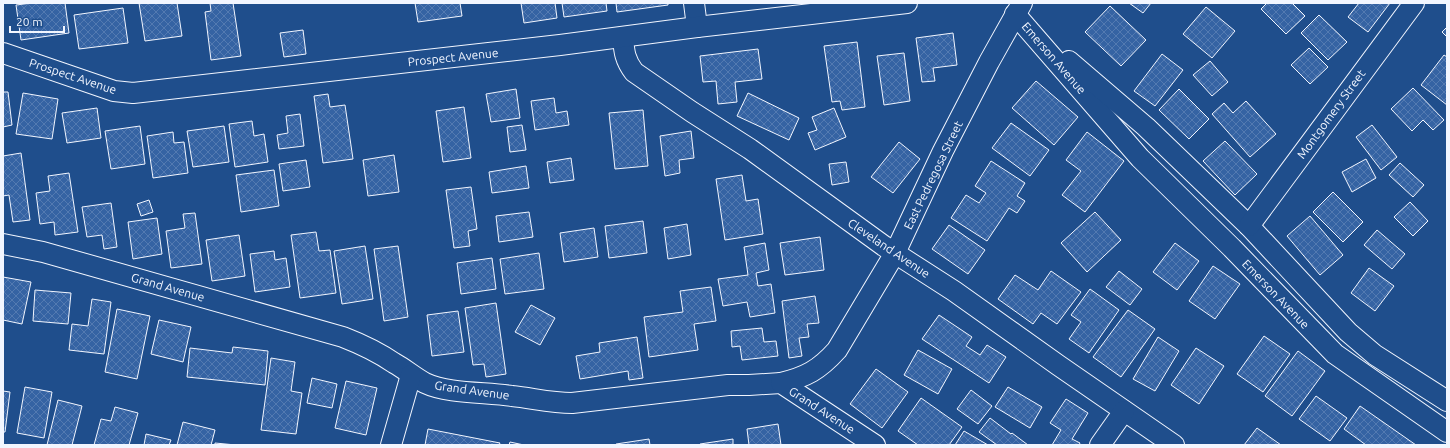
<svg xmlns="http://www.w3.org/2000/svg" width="1450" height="448" viewBox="0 0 1450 448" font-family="Ubuntu,sans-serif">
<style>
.building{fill:url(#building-cross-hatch);stroke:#f2f6ff}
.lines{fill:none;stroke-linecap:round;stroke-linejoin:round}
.minor-casing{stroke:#f2f6ff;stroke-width:22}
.minor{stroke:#1f4e8c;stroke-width:20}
.labels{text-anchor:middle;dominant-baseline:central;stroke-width:3;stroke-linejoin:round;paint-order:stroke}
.street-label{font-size:12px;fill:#f2f6ff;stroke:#1f4e8c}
</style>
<defs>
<pattern id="building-cross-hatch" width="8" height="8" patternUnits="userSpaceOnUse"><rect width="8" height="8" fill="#3563a3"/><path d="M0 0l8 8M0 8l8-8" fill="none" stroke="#537ab1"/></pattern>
</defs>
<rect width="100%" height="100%" fill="#1f4e8c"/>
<g class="building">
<polygon points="32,3 65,3 69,33 21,40 16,5"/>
<polygon points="139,3 177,3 182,36 145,41"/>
<polygon points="210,3 233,3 241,56 211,60 205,12 211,11"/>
<polygon points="415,3 460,3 462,16 418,22"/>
<polygon points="521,3 555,3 557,18 524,23"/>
<polygon points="562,3 606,3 607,11 564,17"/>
<polygon points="616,3 668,3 668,5 617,12"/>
<polygon points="1129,3 1151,3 1143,13"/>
<polygon points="1267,3 1292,3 1305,16 1286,34 1261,9"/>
<polygon points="1359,3 1390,3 1368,32 1348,17"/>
<polygon points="1110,6 1146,40 1121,66 1085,32"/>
<polygon points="1206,7 1235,31 1212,58 1183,34"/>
<polygon points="123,8 128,43 79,49 74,15"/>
<polygon points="1319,15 1347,42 1328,60 1301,33"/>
<polygon points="1447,27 1447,37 1442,32"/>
<polygon points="303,30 306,54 284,57 280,33"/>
<polygon points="953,33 957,65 933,68 935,81 922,82 916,38"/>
<polygon points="857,42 865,107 842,110 840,101 832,102 824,46"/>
<polygon points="1309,48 1328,67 1310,84 1291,65"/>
<polygon points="758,49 762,79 735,82 737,102 718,104 716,81 703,82 700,56"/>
<polygon points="904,53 910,101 884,105 877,56"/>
<polygon points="1162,54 1183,70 1155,106 1134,91"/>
<polygon points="1444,55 1447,57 1447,105 1421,85"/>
<polygon points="1210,61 1228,82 1212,96 1193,75"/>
<polygon points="1036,81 1078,117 1054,145 1012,108"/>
<polygon points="1413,88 1444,120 1433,130 1423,120 1412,131 1391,109"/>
<polygon points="516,89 520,118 491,122 486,94"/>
<polygon points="1179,89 1209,119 1189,139 1159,110"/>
<polygon points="3,92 8,92 12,125 3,127"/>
<polygon points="23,93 58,99 52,139 16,134"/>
<polygon points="748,93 799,118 789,140 737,116"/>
<polygon points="328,94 330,107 345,105 353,159 323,163 314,96"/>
<polygon points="554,98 556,113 567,111 569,125 535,130 531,101"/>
<polygon points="1246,101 1276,134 1250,157 1212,114 1224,103 1233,113"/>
<polygon points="464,107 471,158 443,162 436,111"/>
<polygon points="97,108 101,138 67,143 62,113"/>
<polygon points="834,108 846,137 815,150 808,133 817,130 812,117"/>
<polygon points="643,110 648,166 615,169 609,113"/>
<polygon points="300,114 304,146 279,149 277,135 288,133 286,116"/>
<polygon points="252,121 254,136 264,134 268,162 235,167 229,124"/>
<polygon points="1011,123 1049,150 1030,176 992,148"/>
<polygon points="522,125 526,150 510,152 507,127"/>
<polygon points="1372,125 1397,157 1381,170 1356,137"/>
<polygon points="140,126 145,164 111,169 105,131"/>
<polygon points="224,126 229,162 193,167 187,131"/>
<polygon points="691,131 694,158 679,160 680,173 665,176 660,136"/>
<polygon points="173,132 174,143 184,142 188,173 153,178 147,136"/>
<polygon points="1087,132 1124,161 1085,212 1062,195 1081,171 1066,160"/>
<polygon points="1225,141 1257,174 1235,195 1203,161"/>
<polygon points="899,142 920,159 893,193 871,177"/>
<polygon points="21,153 30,220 13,222 9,195 3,196 3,156"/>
<polygon points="394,155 399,192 368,196 363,160"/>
<polygon points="571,158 574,180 550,183 547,162"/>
<polygon points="1366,159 1376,178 1352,192 1342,172"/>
<polygon points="306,160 310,187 283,191 279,164"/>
<polygon points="991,161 1025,183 1017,196 1025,201 1017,213 1009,208 987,241 951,218 966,195 979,203 986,193 975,186"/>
<polygon points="846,162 849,182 832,185 829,164"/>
<polygon points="1400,163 1424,185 1413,197 1389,175"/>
<polygon points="526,166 529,188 492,193 489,172"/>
<polygon points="274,170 279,206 241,212 236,175"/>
<polygon points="69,173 78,232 55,235 54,222 40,224 36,193 50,191 48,176"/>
<polygon points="742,175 746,201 758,199 763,234 725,240 716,179"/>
<polygon points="471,187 477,229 468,231 470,246 454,248 446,190"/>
<polygon points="1333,192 1363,222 1343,242 1313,212"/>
<polygon points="149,200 153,212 141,216 137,204"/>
<polygon points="1410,202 1428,221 1413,236 1394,217"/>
<polygon points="111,203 117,247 104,249 102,235 87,237 82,207"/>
<polygon points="529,212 533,237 499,242 496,216"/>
<polygon points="1095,212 1121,240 1087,272 1061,243"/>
<polygon points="195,213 202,264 171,268 166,231 185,228 183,214"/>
<polygon points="1310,216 1343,255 1320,275 1287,236"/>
<polygon points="157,218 162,254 133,259 128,222"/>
<polygon points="643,221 647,253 609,258 605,226"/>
<polygon points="687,224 691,255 668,259 664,228"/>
<polygon points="949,225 985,250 968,274 932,249"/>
<polygon points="594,228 598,257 564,262 560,233"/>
<polygon points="1377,230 1405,254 1392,269 1364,245"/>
<polygon points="316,232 319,251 330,250 336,293 300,298 291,235"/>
<polygon points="239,235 245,276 212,281 206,240"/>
<polygon points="820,237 824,270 785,275 780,243"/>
<polygon points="765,243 769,270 756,273 758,286 771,284 775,313 750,317 747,302 723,306 718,279 748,275 744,247"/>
<polygon points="1175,243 1199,261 1177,290 1153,272"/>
<polygon points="365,246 373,299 342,304 334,251"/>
<polygon points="398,246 408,317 384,321 374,249"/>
<polygon points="274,251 275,260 286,258 290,287 255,292 250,254"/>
<polygon points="539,253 544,289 505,294 500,259"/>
<polygon points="492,258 496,289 461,294 457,263"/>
<polygon points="1213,266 1240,284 1215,319 1189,301"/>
<polygon points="1369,268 1394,286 1375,311 1351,293"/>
<polygon points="1051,271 1081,292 1057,324 1041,313 1033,324 998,299 1015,275 1038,290"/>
<polygon points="1119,271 1142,289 1130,305 1106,287"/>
<polygon points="3,277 31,282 22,324 3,320"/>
<polygon points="711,287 716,321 694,324 698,350 649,357 644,317 683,312 680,291"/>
<polygon points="1090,289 1119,310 1089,353 1069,339 1081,322 1071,315"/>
<polygon points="35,290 71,293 68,324 33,321"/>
<polygon points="815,296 819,323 807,324 809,337 799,338 802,356 789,358 782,301"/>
<polygon points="92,299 111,302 104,354 69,350 72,324 88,326"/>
<polygon points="496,303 506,374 486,377 484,364 473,365 465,308"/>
<polygon points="531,305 555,318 540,345 515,332"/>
<polygon points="117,309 150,316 137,379 105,372"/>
<polygon points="1128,310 1155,329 1121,377 1093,357"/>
<polygon points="458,311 464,352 432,356 427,315"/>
<polygon points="939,315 972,337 966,346 980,355 987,345 1006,357 989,383 922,339"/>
<polygon points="159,320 191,327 183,362 151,354"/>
<polygon points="762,328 764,342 776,341 778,356 742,360 740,346 732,347 731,331"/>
<polygon points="1264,336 1290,354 1263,392 1237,374"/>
<polygon points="637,337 643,378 629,380 628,371 580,379 576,356 600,352 599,343"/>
<polygon points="1158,337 1179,351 1155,391 1133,379"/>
<polygon points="233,347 268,351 265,385 187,377 190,348 232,353"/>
<polygon points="1196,348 1224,366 1199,404 1171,385"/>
<polygon points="918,350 952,369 938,394 904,375"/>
<polygon points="1298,351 1325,371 1292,416 1265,396"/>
<polygon points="271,358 295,362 291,391 302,393 296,434 261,430"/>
<polygon points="876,369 908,392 882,428 850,404"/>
<polygon points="312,378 337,384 332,408 307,403"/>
<polygon points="346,381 377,388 366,435 335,428"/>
<polygon points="25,387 52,392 44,438 17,433"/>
<polygon points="1008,387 1042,407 1030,428 995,407"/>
<polygon points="971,390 992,406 978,424 957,409"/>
<polygon points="3,391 10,392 5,432 3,432"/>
<polygon points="1316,396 1347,418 1330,441 1299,419"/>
<polygon points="921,398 962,427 949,445 918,445 898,431"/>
<polygon points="1066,399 1088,413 1072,439 1080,443 1079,445 1052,445 1061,430 1050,423"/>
<polygon points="58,400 82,406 72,445 47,445"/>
<polygon points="1360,406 1416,445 1366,445 1344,429"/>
<polygon points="115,407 138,413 129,445 94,445 101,419 111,421"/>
<polygon points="990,418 1011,434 1012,433 1028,445 997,445 979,432"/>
<polygon points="183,422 215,430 211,445 177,445"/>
<polygon points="778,424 781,445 749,445 747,429"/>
<polygon points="1257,428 1281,445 1244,445"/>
<polygon points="428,429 500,443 499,445 425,445"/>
<polygon points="964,431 988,445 955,445"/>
<polygon points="146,434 171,440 169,445 144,445"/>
<polygon points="649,439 650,445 616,445 616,444"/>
<polygon points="733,439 733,445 701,445 700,444"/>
<polygon points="510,442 524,445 509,445"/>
<polygon points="215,443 236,445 215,445"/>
</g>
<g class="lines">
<defs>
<g id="minor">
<polyline points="694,3 697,27"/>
<polyline points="1015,14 1140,158 1232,248 1335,354 1447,432"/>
<path d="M623,37C624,52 625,60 634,72L692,112L750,149L884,246L954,291L1058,365L1174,445"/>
<polyline points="3,53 114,91 133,93 560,45 697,27 907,3"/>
<polyline points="1069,61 1146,127 1249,226 1348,332 1375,355 1447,401"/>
<polyline points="1249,226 1414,3"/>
<path d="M3,244L43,252L343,337C361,344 378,352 394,363C405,369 414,377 425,383C448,394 486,392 512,396C532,398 551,403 572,403L728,385H749L781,383L875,445"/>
<path d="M781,383C806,377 819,370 837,350L895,253L943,151L989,62L1022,3"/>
<polyline points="391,445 411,375"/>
<polyline points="1100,445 1124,411"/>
</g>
</defs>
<use href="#minor" class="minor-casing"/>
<use href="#minor" class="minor"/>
</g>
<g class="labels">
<g class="street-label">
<text transform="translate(453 57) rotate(-6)">Prospect Avenue</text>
<text transform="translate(1054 58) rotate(49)">Emerson Avenue</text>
<text transform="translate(73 76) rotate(18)">Prospect Avenue</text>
<text transform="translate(1331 114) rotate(-54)">Montgomery Street</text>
<text transform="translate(933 175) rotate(-64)">East Pedregosa Street</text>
<text transform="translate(889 248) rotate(34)">Cleveland Avenue</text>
<text transform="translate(168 287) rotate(16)">Grand Avenue</text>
<text transform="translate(1276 294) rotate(46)">Emerson Avenue</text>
<text transform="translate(472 390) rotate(8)">Grand Avenue</text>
<text transform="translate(822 410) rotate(33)">Grand Avenue</text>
</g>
</g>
<rect width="1450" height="448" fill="none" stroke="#f2f6ff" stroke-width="8"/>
<path d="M10 26v6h54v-6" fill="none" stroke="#f2f6ff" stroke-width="2"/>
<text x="16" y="26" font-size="12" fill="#f2f6ff" stroke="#1f4e8c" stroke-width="3" paint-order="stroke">20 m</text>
</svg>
